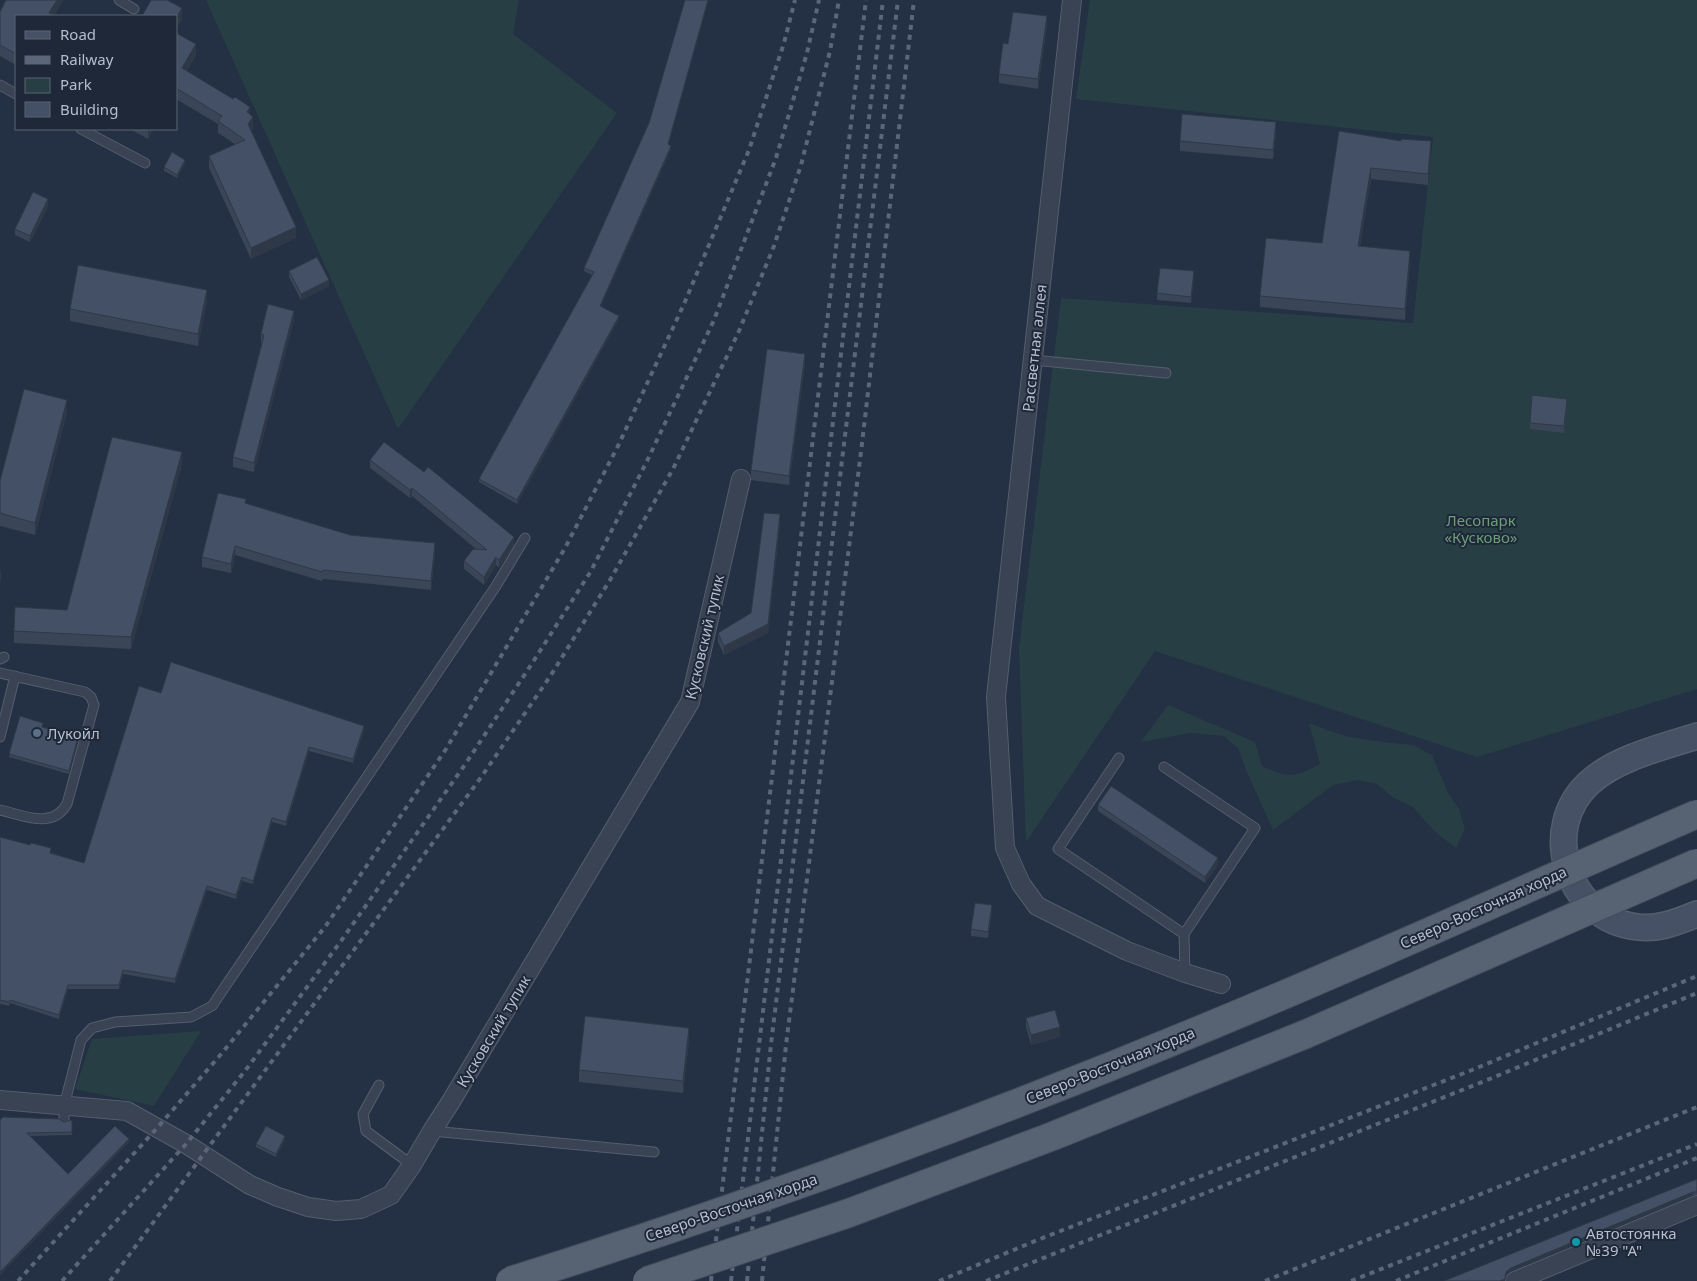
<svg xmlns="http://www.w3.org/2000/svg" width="1697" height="1281" viewBox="0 0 1697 1281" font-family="'Noto Sans',sans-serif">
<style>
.green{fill:#273f44}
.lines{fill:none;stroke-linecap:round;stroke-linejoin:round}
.service-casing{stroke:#545e6d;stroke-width:11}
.minor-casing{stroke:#545e6d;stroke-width:20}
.secondary-casing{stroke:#545e6d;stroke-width:28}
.service{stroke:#394353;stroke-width:9}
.minor{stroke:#394353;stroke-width:18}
.secondary{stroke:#475166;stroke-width:25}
.rail{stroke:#5b667a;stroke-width:4;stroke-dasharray:5 5;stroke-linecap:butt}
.primary-bridge-casing{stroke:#434c5c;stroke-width:30;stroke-linecap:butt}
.primary-bridge{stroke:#576273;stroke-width:28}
.wall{fill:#3a4557}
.shaded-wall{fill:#2f3847}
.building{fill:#435065;stroke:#2f3847}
.service-dot{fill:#5c6f8a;stroke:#1e2838;stroke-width:2}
.culture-dot{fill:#0f9aa8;stroke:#1e2838;stroke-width:2}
.labels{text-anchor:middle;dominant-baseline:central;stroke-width:4;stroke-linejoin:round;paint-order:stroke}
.street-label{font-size:15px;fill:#b6becc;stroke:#1e2838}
.park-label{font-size:15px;fill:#6c9f79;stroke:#1e2838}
.poi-label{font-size:15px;fill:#b6becc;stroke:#1e2838;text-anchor:start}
</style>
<rect width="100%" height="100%" fill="#243043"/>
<g class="green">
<polygon points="206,0 519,0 513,34 617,113 398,429"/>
<polygon points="1090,0 1697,0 1697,689 1477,757 1155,651 1026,842 1019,648 1061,298 1413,323 1433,137 1076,99"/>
<path d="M1168,705L1255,742L1262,766C1288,778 1295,778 1320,764L1309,723L1330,731L1349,737L1391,743L1413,745L1432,755L1448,793L1459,809L1465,829L1456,848L1435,832L1413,807L1394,798L1377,784L1357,780L1333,785L1273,830L1246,770L1238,748L1224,736L1190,733L1141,742Z"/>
<polygon points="201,1031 154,1106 75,1089 92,1039"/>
</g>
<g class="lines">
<defs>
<g id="service">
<polyline points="119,0 134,9"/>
<polyline points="0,85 16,94"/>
<polyline points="81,129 145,163"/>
<polyline points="1033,360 1166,373"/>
<polyline points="0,659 4,657"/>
<path d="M0,673L85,692L91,697L94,705L67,804C52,830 23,815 0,810"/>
<polyline points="0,737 15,676"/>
<polyline points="1119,758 1058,849 1184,934 1185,973"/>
<polyline points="1164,767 1255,828 1184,934"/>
<polyline points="379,1085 363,1114 366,1131 412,1165"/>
<polyline points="64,1119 64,1106 81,1040 92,1028 115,1022 191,1017 212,1006 496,586 525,538"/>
<polyline points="432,1131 654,1152"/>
</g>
<g id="minor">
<polyline points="1072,0 996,697 1005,848 1021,884 1037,906 1127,951 1185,973 1221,984"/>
<polyline points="0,1100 127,1111 186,1144 250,1185 278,1197 308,1207 336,1211 361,1209 391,1195 412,1165 432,1131 450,1103 690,702 741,479"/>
<polyline points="1515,1281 1697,1205"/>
</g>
<path id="secondary" d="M1697,736C1662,747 1616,758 1589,783C1540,828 1566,914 1631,926C1655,931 1675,923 1697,914"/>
</defs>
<use href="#service" class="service-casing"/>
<use href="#minor" class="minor-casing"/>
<use href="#secondary" class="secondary-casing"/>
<use href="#service" class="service"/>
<use href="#minor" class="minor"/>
<use href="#secondary" class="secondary"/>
<g class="rail">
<polyline points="18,1281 158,1127 222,1053 325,927 446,749 565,548 618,446 684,304 749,150 784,43 795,0"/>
<polyline points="62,1281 186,1144 245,1071 341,941 464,766 531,665 591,571 648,459 714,320 776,158 807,53 819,0"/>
<polyline points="110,1281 482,776 551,675 610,580 673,469 739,331 774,246 801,165 830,51 839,0"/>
<polyline points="711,1281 866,0"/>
<polyline points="731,1281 883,0"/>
<polyline points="747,1281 771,1044 898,0"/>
<polyline points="762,1281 786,1045 861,452 914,0"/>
<polyline points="939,1281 1040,1239 1472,1070 1697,976"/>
<polyline points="986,1281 1492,1078 1697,993"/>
<polyline points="1265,1281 1697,1107"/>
<polyline points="1351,1281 1697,1144"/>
<polyline points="1396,1281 1697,1158"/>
</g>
<defs>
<g id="primary-bridge">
<path d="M510,1281C769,1200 1024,1105 1274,999C1416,939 1556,875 1697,814"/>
<polyline points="647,1281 849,1213 1053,1136 1306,1034 1697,863"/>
</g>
</defs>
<use href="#primary-bridge" class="primary-bridge-casing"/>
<use href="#primary-bridge" class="primary-bridge"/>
</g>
<g class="wall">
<polygon points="6,0 63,0 54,16 16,16 16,65 0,56 0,12"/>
<polygon points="1047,26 1038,89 999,83 999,74 1008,44"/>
<polygon points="176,33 196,55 187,71 250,115 253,128 251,131 296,238 251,259 209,168 209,156 235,144 218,133 218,124 176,99"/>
<polygon points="649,123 669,145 671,149 601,306 619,319 517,504 479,482 479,479 592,275 584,271 584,268"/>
<polygon points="130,129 154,129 148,139"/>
<polygon points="1339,131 1431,152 1428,185 1371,179 1360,246 1410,262 1405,320 1260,307 1260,296 1322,243"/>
<polygon points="1276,132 1273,159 1180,151 1180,141"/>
<polygon points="185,163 177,178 164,171 164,167"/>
<polygon points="48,206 30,242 15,235 15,229"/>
<polygon points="289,271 329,286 301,300 289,277"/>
<polygon points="1194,277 1191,303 1157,300 1157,293"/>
<polygon points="207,302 198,346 70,321 70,309"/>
<polygon points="294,320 254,472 233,467 233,457 262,344 261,343 261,334"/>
<polygon points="805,363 789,485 751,480 751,470"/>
<polygon points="1567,405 1564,433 1530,429 1530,423"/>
<polygon points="67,412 35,535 0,526 0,481"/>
<polygon points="370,460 514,545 499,568 496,565 484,585 464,569 464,561 476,549 412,496 410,498 370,468"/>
<polygon points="182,464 131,649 14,643 14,631 67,610"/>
<polygon points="246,504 350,535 435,553 431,590 323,579 322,581 235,555 231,573 202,567 202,557"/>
<polygon points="780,523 768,633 724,655 718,642 718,633 751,613"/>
<polygon points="161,693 364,730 353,763 309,751 286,826 272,822 253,884 242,881 236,899 207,890 175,983 123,974 119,989 68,989 59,1019 10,1003 9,1006 0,1004 0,837 84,863"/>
<polygon points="43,726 43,727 78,740 69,774 9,757 9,754"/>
<polygon points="1098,805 1218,865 1205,883 1098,811"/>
<polygon points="992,911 988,938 971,936 971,929"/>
<polygon points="1026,1018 1060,1037 1031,1045 1026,1027"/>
<polygon points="689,1040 683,1093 579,1082 579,1070"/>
<polygon points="0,1120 64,1122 72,1120 72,1135 30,1136 68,1174 129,1142 0,1275"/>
<polygon points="285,1139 276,1157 256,1147 256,1144"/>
<polygon points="1697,1179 1697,1195 1693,1195 1511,1271 1506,1275 1505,1281 1444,1281"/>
</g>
<g class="shaded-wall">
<polygon points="57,0 63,0 54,16 49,13"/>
<polygon points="708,0 709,0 668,147 668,144"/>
<polygon points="182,8 182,20 176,29 176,18"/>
<polygon points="1047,16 1047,26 1038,89 1038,79"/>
<polygon points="196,44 196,55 182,79 182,68"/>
<polygon points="250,107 250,119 247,112"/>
<polygon points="253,117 253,128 248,135 248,124"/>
<polygon points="1276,122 1276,132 1273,159 1273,150"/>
<polygon points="148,129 154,129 148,139"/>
<polygon points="1431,141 1431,152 1428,185 1428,174"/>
<polygon points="671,146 671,149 600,309 600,306"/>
<polygon points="185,160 185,163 177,178 177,175"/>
<polygon points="1371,168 1371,179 1358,257 1358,246"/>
<polygon points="48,199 48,206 30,242 30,236"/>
<polygon points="296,227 296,238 251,259 251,248"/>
<polygon points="1410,251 1410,262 1405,320 1405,309"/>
<polygon points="1194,271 1194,277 1191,303 1191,297"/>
<polygon points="329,280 329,286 301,300 301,294"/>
<polygon points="207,290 207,302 198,346 198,334"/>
<polygon points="294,311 294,320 254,472 254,463"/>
<polygon points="619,316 619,319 517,504 517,500"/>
<polygon points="805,354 805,363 789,485 789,476"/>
<polygon points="67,400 67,412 35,535 35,523"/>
<polygon points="182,452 182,464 131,649 131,637"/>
<polygon points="412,488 412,496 410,498 410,490"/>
<polygon points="780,514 780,523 768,633 724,655 724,646 768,624"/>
<polygon points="514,537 514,545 499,568 499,560"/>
<polygon points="435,543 435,553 431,590 431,581"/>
<polygon points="235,546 235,555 231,573 231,564"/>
<polygon points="496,557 496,565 484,585 484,577"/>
<polygon points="1,567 1,579 0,585 0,573"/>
<polygon points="364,726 364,730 353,763 353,759"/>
<polygon points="78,737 78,740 69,774 69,771"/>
<polygon points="309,747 309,751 286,826 286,822"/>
<polygon points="272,818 272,822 253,884 253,881"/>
<polygon points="1218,858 1218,865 1205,883 1205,877"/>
<polygon points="242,877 242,881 236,899 236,895"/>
<polygon points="207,886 207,890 175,983 175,979"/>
<polygon points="992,905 992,911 988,938 988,932"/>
<polygon points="123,970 123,974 119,989 119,985"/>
<polygon points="68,985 68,989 59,1019 59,1015"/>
<polygon points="1060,1027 1060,1037 1031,1045 1031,1035"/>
<polygon points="689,1028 689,1040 683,1093 683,1081"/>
<polygon points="285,1136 285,1139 276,1157 276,1154"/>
<polygon points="129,1139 129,1142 0,1275 0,1272"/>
<polygon points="1693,1192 1693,1195 1511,1271 1506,1275 1505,1281 1500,1281 1506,1272 1511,1268"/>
</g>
<g class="building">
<polygon points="6,0 57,0 49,13 55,16 16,16 16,54 0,45 0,12"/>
<polygon points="151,0 167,0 182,8 176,18 176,16 142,16"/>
<polygon points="685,0 708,0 668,144 671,146 600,306 619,316 517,500 479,479 594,272 584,268 649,123"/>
<polygon points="1013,12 1047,16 1038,79 999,74 1003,43 1008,44"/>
<polygon points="176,33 196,44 182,68 233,99 235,97 250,107 247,112 253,117 248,124 296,227 251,248 209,156 245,140 218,121 222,116 176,88"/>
<polygon points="1182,114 1276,122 1273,150 1180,141"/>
<polygon points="1339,131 1401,141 1401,139 1431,141 1428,174 1371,168 1358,246 1410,251 1405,309 1260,296 1266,238 1322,243"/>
<polygon points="172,152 185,160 177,175 164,167"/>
<polygon points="33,192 48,199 30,236 15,229"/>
<polygon points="317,257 329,280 301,294 289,271"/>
<polygon points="78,265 207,290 198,334 70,309"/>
<polygon points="1160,268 1194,271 1191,297 1157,293"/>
<polygon points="268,304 294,311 254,463 233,457 264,335 261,334"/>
<polygon points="767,349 805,354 789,476 751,470"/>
<polygon points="24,389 67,400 35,523 0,513 0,481"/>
<polygon points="1532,395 1567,399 1564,426 1530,423"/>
<polygon points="112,437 182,452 131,637 14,631 15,607 67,610"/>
<polygon points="384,442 424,472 428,467 514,537 499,560 496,557 484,577 464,561 473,549 487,550 412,488 410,490 370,460"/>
<polygon points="218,493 246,499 245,503 350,535 435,543 431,581 323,570 322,572 235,546 231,564 202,557"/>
<polygon points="764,513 780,514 768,624 724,646 718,633 751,613"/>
<polygon points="171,662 364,726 353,759 309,747 286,822 272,818 253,881 242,877 236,895 207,886 175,979 123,970 119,985 68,985 59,1015 10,1000 9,1002 0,1000 0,837 30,845 31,843 51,848 50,853 84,863 139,686 161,693"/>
<polygon points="20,716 43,723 42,727 78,737 69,771 9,754"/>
<polygon points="1111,786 1218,858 1205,877 1098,805"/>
<polygon points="975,903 992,905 988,932 971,929"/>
<polygon points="1055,1010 1060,1027 1031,1035 1026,1018"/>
<polygon points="585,1016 689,1028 683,1081 579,1070"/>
<polygon points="3,1117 59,1119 64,1122 72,1120 72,1132 27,1133 68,1174 115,1126 129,1139 0,1272 0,1120"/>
<polygon points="266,1126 285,1136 276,1154 256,1144"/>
<polygon points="1697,1179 1697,1192 1693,1192 1511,1268 1506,1272 1505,1279 1500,1281 1444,1281"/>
</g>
<circle class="service-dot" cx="37" cy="733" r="5"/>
<circle class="culture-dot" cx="1576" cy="1242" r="5"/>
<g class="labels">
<g class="street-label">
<text transform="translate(1034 348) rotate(-84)">Рассветная аллея</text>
<text transform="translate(704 637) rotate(-77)">Кусковский тупик</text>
<text transform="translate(1483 907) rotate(-24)">Северо-Восточная хорда</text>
<text transform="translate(493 1031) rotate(-59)">Кусковский тупик</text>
<text transform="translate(1110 1065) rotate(-22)">Северо-Восточная хорда</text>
<text transform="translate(731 1207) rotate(-19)">Северо-Восточная хорда</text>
</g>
<g class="park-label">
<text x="1481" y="520">Лесопарк<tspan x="1481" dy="17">«Кусково»</tspan></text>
</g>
<g class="poi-label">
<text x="47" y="733">Лукойл</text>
<text x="1586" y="1233">Автостоянка<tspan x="1586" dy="17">№39 "А"</tspan></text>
</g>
</g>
<rect x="15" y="15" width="162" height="115" fill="#1e2838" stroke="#5b6473"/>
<rect x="25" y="31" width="25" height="8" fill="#475166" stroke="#5b6473"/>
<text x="60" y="40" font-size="15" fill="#b6becc">Road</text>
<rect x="25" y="56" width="25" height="8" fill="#5b667a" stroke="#5b6473"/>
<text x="60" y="65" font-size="15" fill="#b6becc">Railway</text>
<rect x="25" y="78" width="25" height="15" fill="#273f44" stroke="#5b6473"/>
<text x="60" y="90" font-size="15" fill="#b6becc">Park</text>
<rect x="25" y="102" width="25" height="15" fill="#435065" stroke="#5b6473"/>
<text x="60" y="115" font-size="15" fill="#b6becc">Building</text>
</svg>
